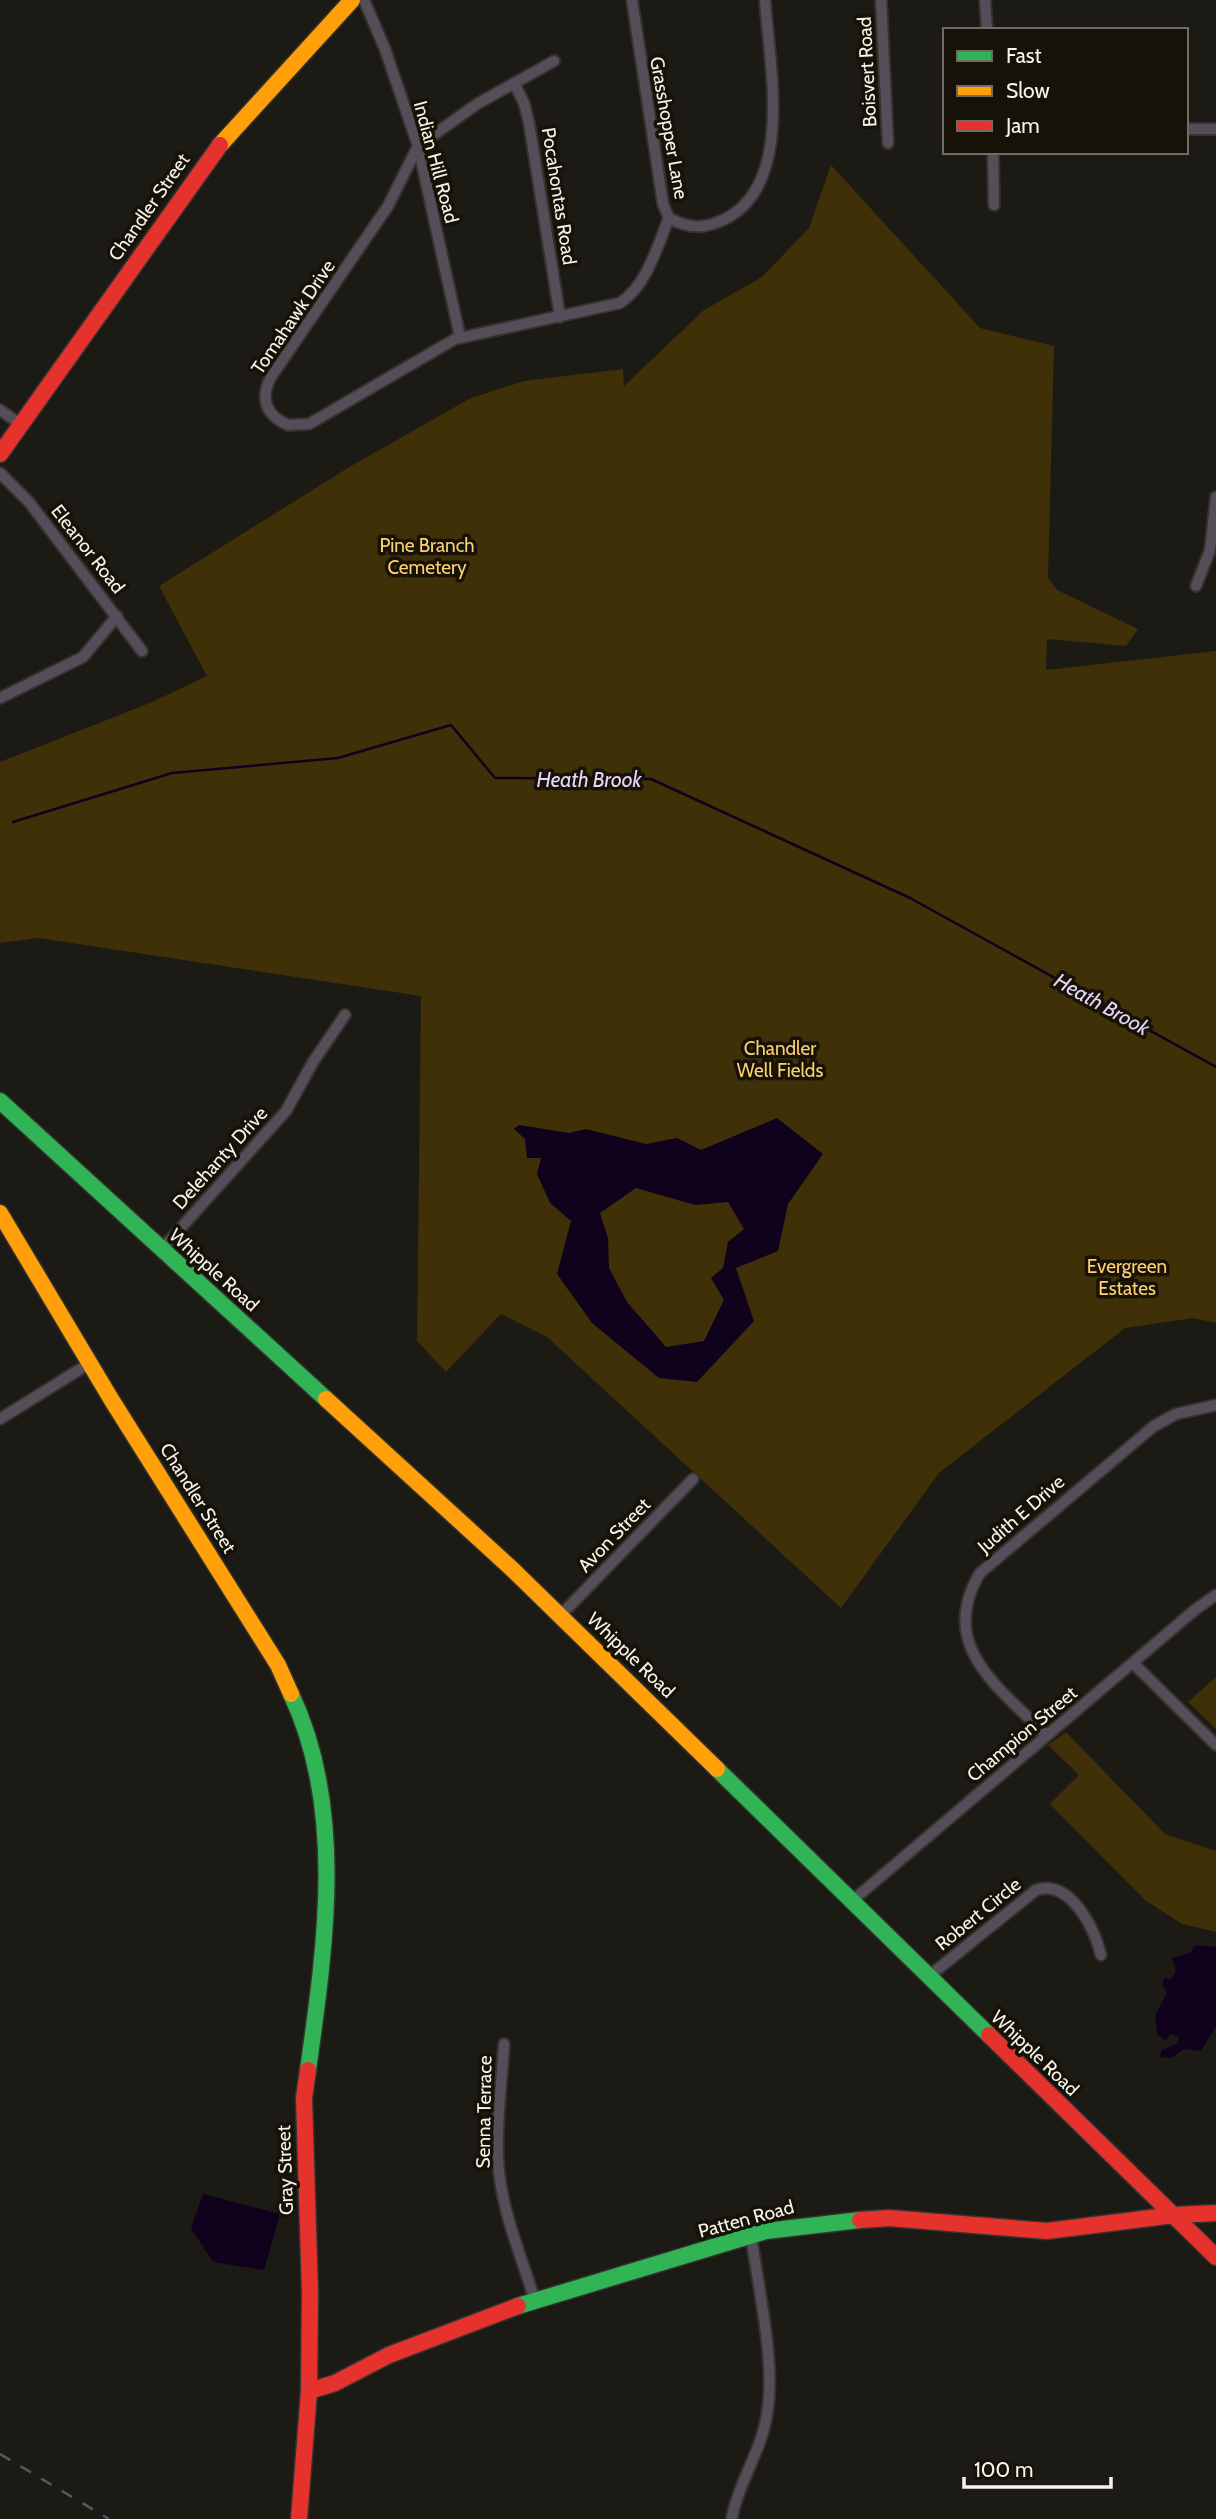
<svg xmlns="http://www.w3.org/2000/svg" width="1216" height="2519" viewBox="0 0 1216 2519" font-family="Cabin,sans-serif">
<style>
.green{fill:#3f3008}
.water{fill:#10021d;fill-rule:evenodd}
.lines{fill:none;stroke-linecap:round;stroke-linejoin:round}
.stream{stroke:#10021d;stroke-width:2.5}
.street-casing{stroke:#35332f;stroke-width:14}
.fast-casing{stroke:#35332f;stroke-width:19}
.slow-casing{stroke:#35332f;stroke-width:19}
.jam-casing{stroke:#35332f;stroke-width:19}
.street{stroke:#554e58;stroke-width:10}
.fast{stroke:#30b455;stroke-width:16}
.slow{stroke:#ff9f0a;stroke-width:16}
.jam{stroke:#e5322d;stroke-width:16}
.rail{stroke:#5b565b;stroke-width:2.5;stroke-dasharray:12 12;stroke-linecap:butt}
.labels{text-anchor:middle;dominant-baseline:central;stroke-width:7;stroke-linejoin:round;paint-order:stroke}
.street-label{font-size:19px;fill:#f7f4ec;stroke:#171207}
.park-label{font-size:19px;fill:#fdd170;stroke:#171207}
.water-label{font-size:21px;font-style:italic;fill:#e7d6f9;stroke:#171207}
</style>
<rect width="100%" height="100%" fill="#1c1a14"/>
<g class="green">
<polygon points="831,165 980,328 1054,346 1048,578 1057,590 1138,629 1126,646 1047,639 1046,670 1216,651 1216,1323 1193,1318 1125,1328 939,1473 841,1608 547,1337 501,1314 446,1372 417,1341 421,996 39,938 0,943 0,762 150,703 207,676 159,586 351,466 471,398 524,381 623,369 624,386 704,310 762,277 809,228"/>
<polygon points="1216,1677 1216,1729 1188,1702"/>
<polygon points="1066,1732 1165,1834 1216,1851 1216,1932 1182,1924 1145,1900 1050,1804 1079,1775 1048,1745"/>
</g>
<g class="water">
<path d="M777,1118L823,1154L788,1204L778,1251L736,1268L754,1321L697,1382L659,1378L592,1323L557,1274L571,1221L550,1203L537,1174L541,1158H527L525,1139L514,1129L519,1125L569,1133L586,1129L646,1144L677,1138L701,1150ZM636,1188L695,1205L728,1202L744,1229L728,1242L723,1268L711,1278L724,1300L704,1341L666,1347L627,1302L609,1268L608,1238L600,1213Z"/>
<polygon points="1195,1945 1216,1947 1216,2026 1201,2051 1184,2049 1171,2058 1160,2057 1162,2050 1178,2043 1179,2036 1171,2034 1165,2040 1157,2034 1155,2016 1167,1993 1162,1984 1165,1977 1171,1980 1176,1971 1172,1958 1190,1953"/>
<polygon points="203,2194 280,2214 264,2270 213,2262 191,2228"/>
</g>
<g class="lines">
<polyline class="stream" points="13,822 172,773 338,758 451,725 495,778 651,779 910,898 1216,1067"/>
<defs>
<g id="street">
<polyline points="364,0 385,49 418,146 460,337"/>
<path d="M632,0L663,204L669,218C689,229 705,229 725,219C795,184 769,63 765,0"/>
<polyline points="881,0 888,143"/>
<polyline points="985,0 987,30"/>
<path d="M554,61L477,104L418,146L388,206L271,377C260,398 265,415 288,425L309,424L455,339L620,303C647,285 657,247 669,218"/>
<polyline points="514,83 524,103 529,123 560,317"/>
<polyline points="1186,129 1216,129"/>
<polyline points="993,152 994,205"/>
<polyline points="0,410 20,424"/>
<polyline points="0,473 29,502 142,651"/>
<polyline points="1196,586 1210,550 1216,497"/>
<polyline points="0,698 83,657 117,616"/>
<polyline points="161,1250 286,1111 313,1062 345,1015"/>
<polyline points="0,1419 90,1363"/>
<polyline points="560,1616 693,1479"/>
<polyline points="1134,1664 1216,1745"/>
<path d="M1046,1735C1000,1688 936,1646 980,1573L1154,1426L1176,1414L1216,1405"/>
<polyline points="852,1901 1196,1609 1216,1595"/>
<path d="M928,1977L1036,1890C1070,1879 1094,1927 1101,1955"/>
<path d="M504,2044C502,2082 496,2121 498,2159C500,2207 521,2255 535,2301"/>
<path d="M732,2517C739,2481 762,2450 767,2414C776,2363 758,2287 751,2235"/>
</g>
<g id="fast">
<polyline points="0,1101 326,1399"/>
<path d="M291,1694C346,1810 325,1948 308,2070"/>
<polyline points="717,1769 989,2035"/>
<polyline points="518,2306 766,2231 860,2220"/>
</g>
<g id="slow">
<polyline points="220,145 352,0"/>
<polyline points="0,1213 111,1399 278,1665 291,1694"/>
<polyline points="326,1399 511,1568 717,1769"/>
</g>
<g id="jam">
<polyline points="0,454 220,145"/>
<polyline points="989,2035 1216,2257"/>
<polyline points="860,2220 889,2218 1047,2231 1174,2215 1216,2213"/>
<polyline points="309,2391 335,2383 389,2355 518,2306"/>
<polyline points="299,2519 309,2391 310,2293 304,2098 308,2070"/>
</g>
</defs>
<use href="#street" class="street-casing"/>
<use href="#fast" class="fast-casing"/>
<use href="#slow" class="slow-casing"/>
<use href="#jam" class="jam-casing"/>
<use href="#street" class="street"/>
<use href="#fast" class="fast"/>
<use href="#slow" class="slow"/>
<use href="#jam" class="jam"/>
<polyline class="rail" points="0,2454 109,2519"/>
</g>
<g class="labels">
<g class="street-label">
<text transform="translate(867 72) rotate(-93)">Boisvert Road</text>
<text transform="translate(669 128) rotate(80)">Grasshopper Lane</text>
<text transform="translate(436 162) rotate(75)">Indian Hill Road</text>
<text transform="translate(559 196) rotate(81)">Pocahontas Road</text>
<text transform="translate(149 207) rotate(-55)">Chandler Street</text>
<text transform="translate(293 317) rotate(-56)">Tomahawk Drive</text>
<text transform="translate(88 549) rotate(52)">Eleanor Road</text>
<text transform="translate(220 1158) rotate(-48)">Delehanty Drive</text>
<text transform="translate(214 1270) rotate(42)">Whipple Road</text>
<text transform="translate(198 1498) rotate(58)">Chandler Street</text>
<text transform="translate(1021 1514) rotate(-41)">Judith E Drive</text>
<text transform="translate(614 1535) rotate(-46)">Avon Street</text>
<text transform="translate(631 1655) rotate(44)">Whipple Road</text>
<text transform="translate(1022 1734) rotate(-40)">Champion Street</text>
<text transform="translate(978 1914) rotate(-39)">Robert Circle</text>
<text transform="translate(1035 2053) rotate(44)">Whipple Road</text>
<text transform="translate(484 2112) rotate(-89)">Senna Terrace</text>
<text transform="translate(285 2170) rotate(-92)">Gray Street</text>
<text transform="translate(746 2219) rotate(-15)">Patten Road</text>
</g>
<g class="park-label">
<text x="427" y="545">Pine Branch<tspan x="427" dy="22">Cemetery</tspan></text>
<text x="780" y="1048">Chandler<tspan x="780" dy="22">Well Fields</tspan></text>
<text x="1127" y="1266">Evergreen<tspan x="1127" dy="22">Estates</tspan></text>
</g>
<g class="water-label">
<text x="589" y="779">Heath Brook</text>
<text transform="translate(1102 1004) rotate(29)">Heath Brook</text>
</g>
</g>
<rect x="943" y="28" width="245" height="126" fill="#171207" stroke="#716c63" stroke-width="2"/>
<rect x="957" y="51" width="35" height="10" fill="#30b455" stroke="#716c63" stroke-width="2"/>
<text x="1006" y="63" font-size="21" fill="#f7f4ec">Fast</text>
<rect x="957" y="86" width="35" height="10" fill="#ff9f0a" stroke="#716c63" stroke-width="2"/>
<text x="1006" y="98" font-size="21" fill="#f7f4ec">Slow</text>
<rect x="957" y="121" width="35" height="10" fill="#e5322d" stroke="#716c63" stroke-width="2"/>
<text x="1006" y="133" font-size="21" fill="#f7f4ec">Jam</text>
<path d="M964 2477v10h147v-10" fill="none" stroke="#f7f4ec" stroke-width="3.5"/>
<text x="974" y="2477" font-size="21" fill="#f7f4ec" stroke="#171207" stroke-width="5" paint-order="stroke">100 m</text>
</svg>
